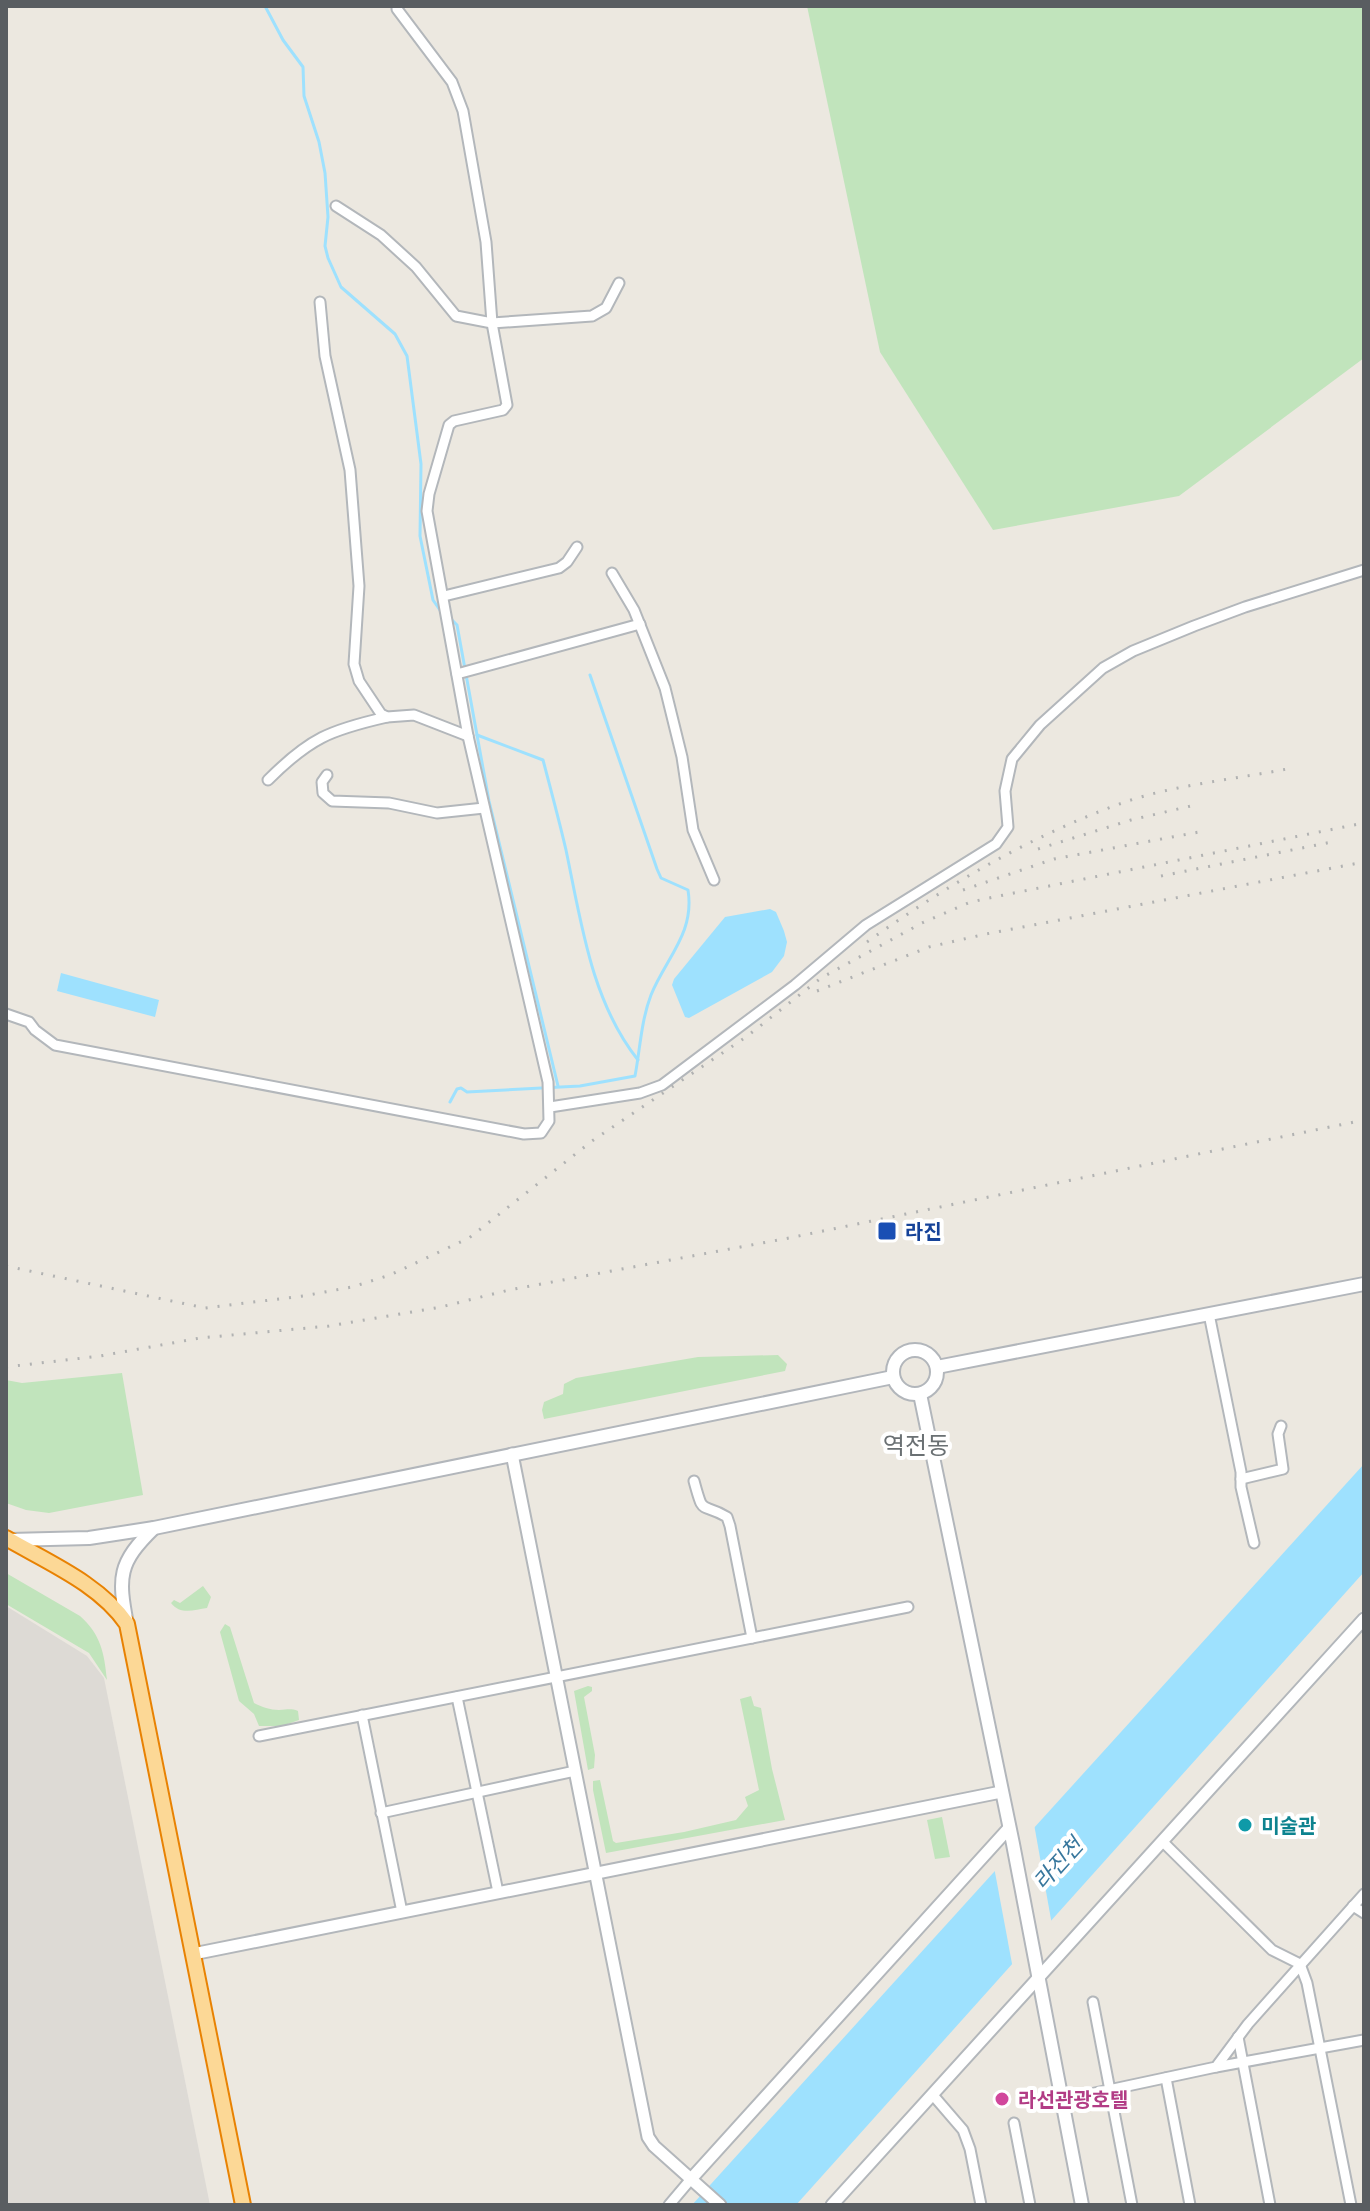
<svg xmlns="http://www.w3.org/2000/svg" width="1370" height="2211" viewBox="0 0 1370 2211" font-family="'Noto Sans','Noto Sans KR',sans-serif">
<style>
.industrial{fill:#dddad5}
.green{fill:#c1e4bc}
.water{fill:#9ee1fe}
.pier{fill:#ece8e0}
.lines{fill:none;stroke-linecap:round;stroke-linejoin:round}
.stream{stroke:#9ee1fe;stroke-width:3}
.minor-casing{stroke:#b3b7bb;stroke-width:13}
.tertiary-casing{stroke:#b3b7bb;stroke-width:15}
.secondary-casing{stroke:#b2b6bb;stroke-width:16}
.trunk-casing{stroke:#e88203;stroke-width:18}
.minor{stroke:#fff;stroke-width:9}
.tertiary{stroke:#fff;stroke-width:11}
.secondary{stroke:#fff;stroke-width:12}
.trunk{stroke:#fcd896;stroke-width:14}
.rail{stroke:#b1b2b2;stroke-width:3;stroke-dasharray:2 10;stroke-linecap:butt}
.transit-dot{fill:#1a4fb4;stroke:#fff;stroke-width:3}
.culture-dot{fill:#0f9aa8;stroke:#fff;stroke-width:3}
.hotel-dot{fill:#d1479c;stroke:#fff;stroke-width:3}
.labels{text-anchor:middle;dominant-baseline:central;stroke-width:8;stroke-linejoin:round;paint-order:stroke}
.transit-label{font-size:20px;font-weight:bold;fill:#164399;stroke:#fff;text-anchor:start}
.culture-label{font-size:20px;font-weight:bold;fill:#0d838f;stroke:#fff;text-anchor:start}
.hotel-label{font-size:20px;font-weight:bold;fill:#b23c85;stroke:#fff;text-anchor:start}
.water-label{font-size:22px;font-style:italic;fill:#38779d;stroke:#fff}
.quarter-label{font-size:24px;fill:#6a7073;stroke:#fff}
</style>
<rect width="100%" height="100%" fill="#ece8e0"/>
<polygon class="industrial" points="6,1606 87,1656 104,1678 210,2205 6,2205"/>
<g class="green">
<polygon points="807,6 1364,6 1364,358 1179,496 993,530 880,352"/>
<polygon points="778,1355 787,1364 785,1371 544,1419 542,1410 544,1402 563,1394 564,1384 576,1378 698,1357"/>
<polygon points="122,1373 143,1495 49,1513 26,1510 6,1503 6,1380 22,1383"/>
<path d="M6,1573L80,1616C101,1635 104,1652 107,1680L89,1653L6,1604Z"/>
<path d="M203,1586L211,1597L207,1608C194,1610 180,1615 171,1603L174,1600L180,1603Z"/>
<path d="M225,1624L230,1627L254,1703C262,1707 270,1710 279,1710C287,1710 290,1708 298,1711L299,1720L282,1726H259L254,1714L239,1701L220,1632Z"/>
<polygon points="588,1686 592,1687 592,1691 584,1697 595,1755 594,1768 588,1770 574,1691"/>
<polygon points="751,1696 754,1706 761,1708 772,1769 785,1820 606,1853 593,1790 593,1781 600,1780 613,1841 616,1843 684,1832 736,1820 748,1806 745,1797 759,1790 740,1699"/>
<polygon points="942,1817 950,1857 935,1859 927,1820"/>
</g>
<g class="water">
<polygon points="770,909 776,912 784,931 787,942 784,956 772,972 689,1018 685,1017 672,985 674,979 725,917"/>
<polygon points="61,973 159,1000 155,1017 57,991"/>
<polygon points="1364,1464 1364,1572 796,2205 692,2205"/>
</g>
<polygon class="pier" points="1034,1824 1052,1925 1013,1969 994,1867"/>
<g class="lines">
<g class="stream">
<polyline points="265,6 283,40 303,67 304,96 319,142 325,173 328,217 325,246 328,258 341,287 395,334 407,356 421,464 420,536 433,600 442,613"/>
<polyline points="449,617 457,625 489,801 558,1086"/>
<path d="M477,735L543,760C551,790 559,820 566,850C581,921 591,1001 638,1060"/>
<path d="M450,1102L457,1089L461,1088L467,1092L580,1086L635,1076C640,1050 641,1021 651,995C666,958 695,933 688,890L661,878L657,869L590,675"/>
</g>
<defs>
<g id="minor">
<polyline points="336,206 381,235 416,267 456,316 492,323 592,316 606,308 619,283"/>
<polyline points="320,302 325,356 350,470 359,586 354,664 359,681 381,714 387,717 414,715 468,736"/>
<polyline points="612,573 634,610 665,688 682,757 693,830 714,880"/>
<polyline points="444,596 559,568 567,562 577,547"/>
<polyline points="457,674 640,624"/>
<polyline points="327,775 322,782 323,793 332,801 389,803 437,813 484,808"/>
<path d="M268,780C310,738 330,730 387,717"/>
<polyline points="6,1014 29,1022 35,1030 55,1045 524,1134 541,1133 549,1121 548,1082 468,736 427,511 429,494 449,425 454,421 503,410 507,405 492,323 486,242 463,111 452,82 397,9"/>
<polyline points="550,1107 640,1093 662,1085 795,985 866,925 996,844 1008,827 1005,791 1012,759 1040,725 1103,668 1133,651 1194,626 1245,607 1364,570"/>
<polyline points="1209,1314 1241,1472 1241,1487 1254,1543"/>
<polyline points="1241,1479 1283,1469 1278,1434 1281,1426"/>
<path d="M694,1481C704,1518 700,1501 727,1517L730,1526L752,1638"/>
<polyline points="457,1697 498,1892"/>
<polyline points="362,1715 402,1912"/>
<polyline points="259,1736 908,1607"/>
<polyline points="381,1813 575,1771"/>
<polyline points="1163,1842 1272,1950 1300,1964 1307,1983 1351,2205"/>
<polyline points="1353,1906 1364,1913"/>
<polyline points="1093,2002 1132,2205"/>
<polyline points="1238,2037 1270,2205"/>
<polyline points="1216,2067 1364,2040"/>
<polyline points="1166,2078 1190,2205"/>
<polyline points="932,2094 963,2130 970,2149 981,2205"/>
<polyline points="1062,2100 1216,2067 1248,2024 1364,1894"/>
<polyline points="1014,2123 1030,2205"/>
<polyline points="669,2205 691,2179"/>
</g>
<g id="tertiary">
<polyline points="512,1454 648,2137 654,2146 720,2205"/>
<polyline points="193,1954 1001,1792"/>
<polyline points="691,2179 1009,1828"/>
<polyline points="832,2205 1364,1619"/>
</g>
<g id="secondary">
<circle cx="915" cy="1372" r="22"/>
<polyline points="937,1367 1364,1284"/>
<polyline points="920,1394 1013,1844 1082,2205"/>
<polyline points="10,1540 89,1538 154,1528 893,1377"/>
<path d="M127,1624C118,1577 118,1563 154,1528"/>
</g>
<path id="trunk" d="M6,1538C47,1562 100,1584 127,1624L243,2205"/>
</defs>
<use href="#minor" class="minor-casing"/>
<use href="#tertiary" class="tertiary-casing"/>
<use href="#secondary" class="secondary-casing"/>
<use href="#trunk" class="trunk-casing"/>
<use href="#minor" class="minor"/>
<use href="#tertiary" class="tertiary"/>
<use href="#secondary" class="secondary"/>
<use href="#trunk" class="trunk"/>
<g class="rail">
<polyline points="1038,849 1131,820 1195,805"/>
<polyline points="1161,876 1337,841"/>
<polyline points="963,890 1054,859 1199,832"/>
<path d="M867,942C947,885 1032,835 1125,802C1174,785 1236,779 1287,769"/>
<polyline points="817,991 929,947 986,934 1364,862"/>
<polyline points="6,1266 205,1308 303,1296 352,1287 390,1275 469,1238 592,1141 746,1037 821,978 922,923 968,903 984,899 1364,823"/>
<polyline points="6,1367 100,1356 200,1338 329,1326 441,1307 509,1290 789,1238 1364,1120"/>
</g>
</g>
<rect class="transit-dot" x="877" y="1221" width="20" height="20" rx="4"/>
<circle class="culture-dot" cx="1245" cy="1825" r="8"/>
<circle class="hotel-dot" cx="1002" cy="2099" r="8"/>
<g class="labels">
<g class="transit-label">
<text x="905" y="1231">라진</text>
</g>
<g class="culture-label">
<text x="1261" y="1825">미술관</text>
</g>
<g class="hotel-label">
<text x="1018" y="2099">라선관광호텔</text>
</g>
<g class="water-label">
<text transform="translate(1057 1863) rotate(-48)">라진천</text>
</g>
<g class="quarter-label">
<text x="916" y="1444">역전동</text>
</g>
</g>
<rect width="1370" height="2211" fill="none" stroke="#595d61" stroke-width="16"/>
</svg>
